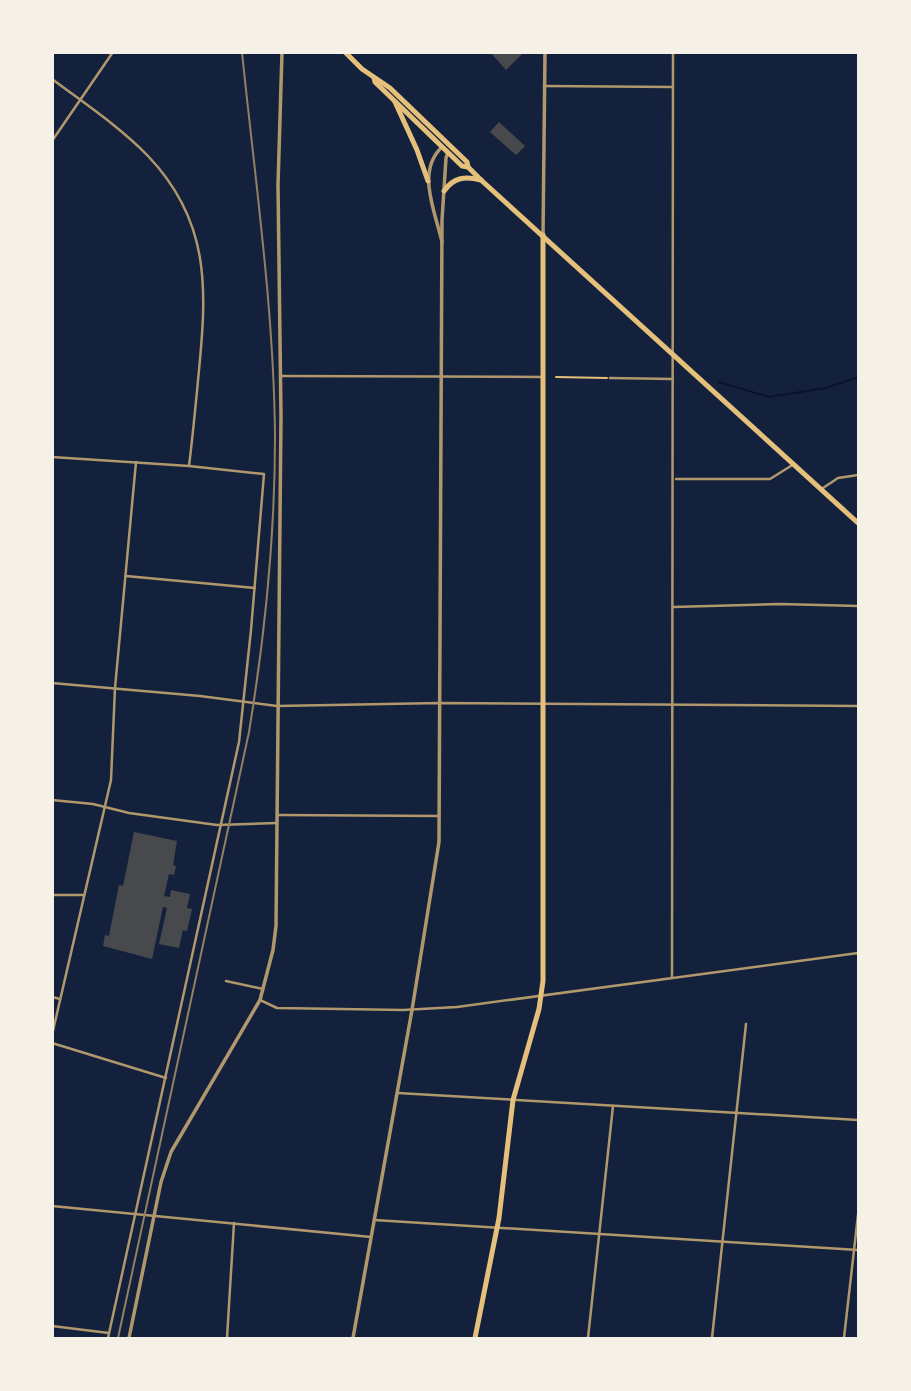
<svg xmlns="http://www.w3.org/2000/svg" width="911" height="1391" viewBox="0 0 911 1391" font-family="'Noto Sans',sans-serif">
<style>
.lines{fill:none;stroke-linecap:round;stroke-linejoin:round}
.stream{stroke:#0b132b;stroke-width:2}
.building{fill:#48494c}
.path{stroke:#e5c07b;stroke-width:2}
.minor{stroke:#b1986c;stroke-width:2.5}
.tertiary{stroke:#b1986c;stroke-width:3.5}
.primary{stroke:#e5c07b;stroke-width:5}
.trunk{stroke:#e5c07b;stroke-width:5}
.rail{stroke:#918062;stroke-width:2}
</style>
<rect width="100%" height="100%" fill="#14213d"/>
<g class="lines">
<polyline class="stream" points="719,382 769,397 826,388 858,377"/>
</g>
<g class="building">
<polygon points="490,52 524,52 506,70"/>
<polygon points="499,122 525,146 516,155 490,132"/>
<polygon points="134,832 177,841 173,865 176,866 174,875 169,874 164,896 170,897 171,890 190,894 187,908 192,909 187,931 183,930 179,948 159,944 167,908 163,907 152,959 103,946 105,935 109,936 119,885 123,886"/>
</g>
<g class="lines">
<polyline class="path" points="556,377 607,378"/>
<g class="minor">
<path d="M52,79C84,103 120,127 148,156C210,221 207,288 199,370C196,402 193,434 189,466"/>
<polyline points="544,86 673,87"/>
<polyline points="52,141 113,52"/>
<polyline points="281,376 544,377"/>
<polyline points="610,378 673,379"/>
<polyline points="52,457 189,466 264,474 251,630 239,742 108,1338"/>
<polyline points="676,479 770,479 794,464"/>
<polyline points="823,488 838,478 858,475"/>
<polyline points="126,576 255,588"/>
<polyline points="673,607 780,604 858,606"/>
<polyline points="52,683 200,696 277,706 440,703 858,706"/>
<polyline points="52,800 93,804 129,813 217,825 277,823"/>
<polyline points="278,815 439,816"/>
<polyline points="52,895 84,895"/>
<polyline points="672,977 673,52"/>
<polyline points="226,981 263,989"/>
<polyline points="52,997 60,999"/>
<polyline points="260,1000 277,1008 403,1010 457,1007 858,953"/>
<polyline points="52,1035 111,780 115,688 136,462"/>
<polyline points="52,1043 166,1078"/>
<polyline points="398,1093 858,1120"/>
<polyline points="52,1206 371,1237"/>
<polyline points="374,1220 858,1250"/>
<polyline points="52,1326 109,1333"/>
<polyline points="227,1338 234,1223"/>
<polyline points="588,1338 613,1106"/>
<polyline points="712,1338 746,1024"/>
<polyline points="844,1338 858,1215"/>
</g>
<g class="tertiary">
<polyline points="543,235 545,52"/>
<path d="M442,242C435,211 416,171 442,147"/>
<polyline points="129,1338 161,1182 171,1152 260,1000 273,950 276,926 281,416 278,185 282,52"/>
<polyline points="353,1338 412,1010 439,842 442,220 446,158 448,152"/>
</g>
<polyline class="primary" points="475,1338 499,1218 513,1100 539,1009 543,981 543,235"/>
<g class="trunk">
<polyline points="345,52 362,69 390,88 467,162 468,167 481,180 858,523"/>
<polyline points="374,78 375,82 462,166 468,167"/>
<polyline points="395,102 417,150 428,181"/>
<path d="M444,191C454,177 465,176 481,180"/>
</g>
<path class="rail" d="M118,1338L249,732C265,635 275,537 275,437C274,309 255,180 242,52"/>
</g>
<rect width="911" height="1391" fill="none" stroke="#f6f1e7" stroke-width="108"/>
</svg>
